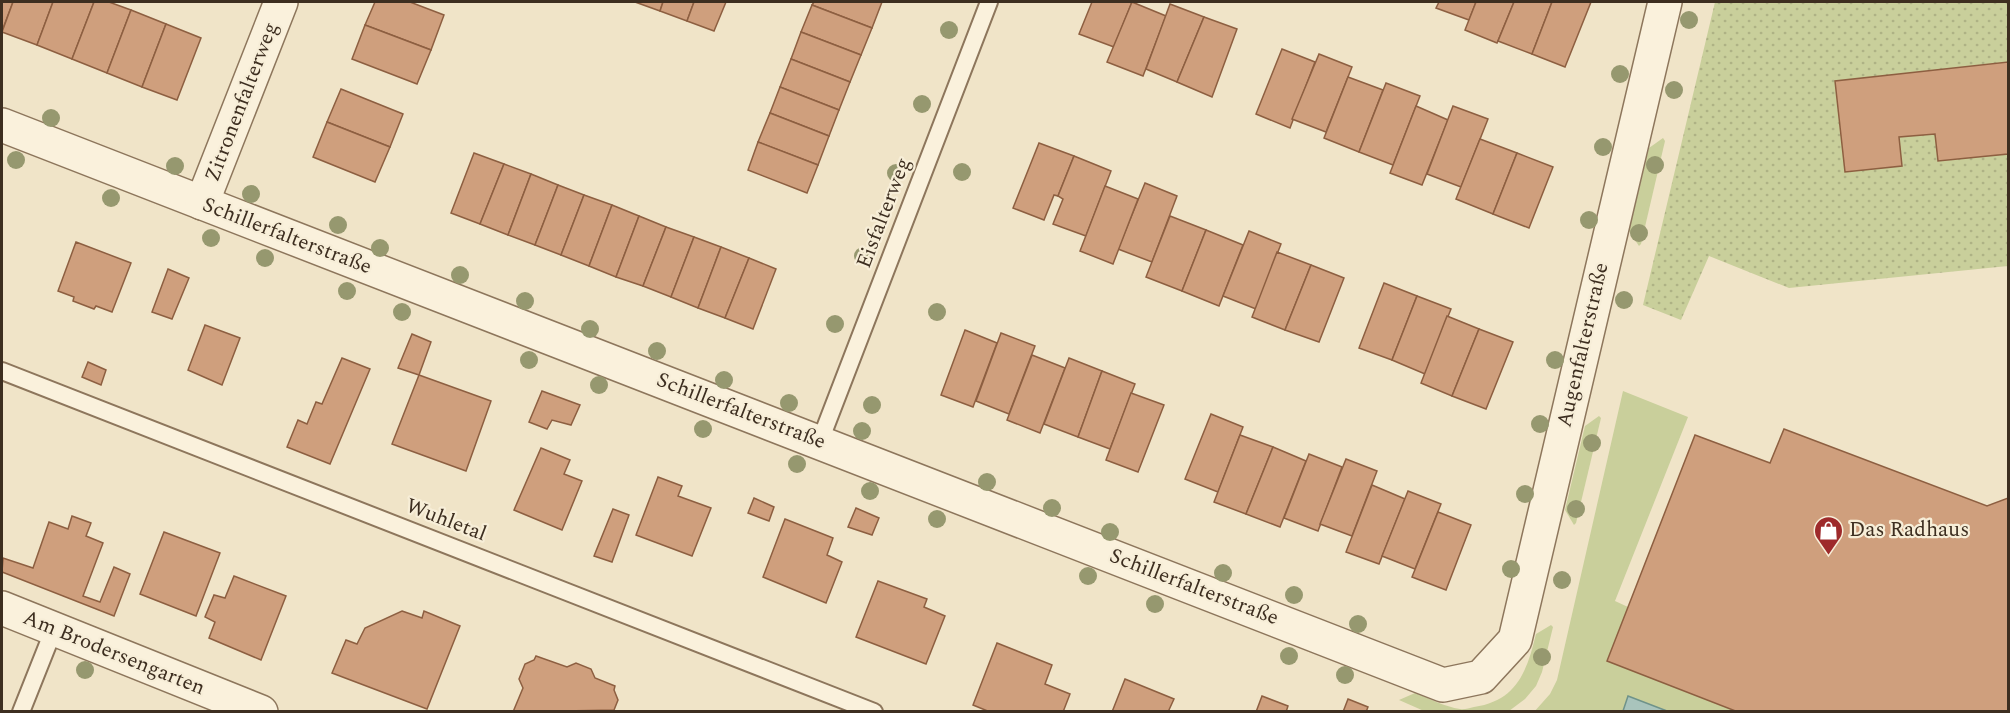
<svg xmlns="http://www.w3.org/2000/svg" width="2010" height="713" viewBox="0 0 2010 713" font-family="Spectral,serif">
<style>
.grass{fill:#c9cf9b}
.garden{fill:url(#garden-dots)}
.water{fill:#a9c4bc;stroke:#6f938a;stroke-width:1.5}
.building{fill:#cf9f7d;stroke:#8d5f41;stroke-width:1.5}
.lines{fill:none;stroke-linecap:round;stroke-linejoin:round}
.lane-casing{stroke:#8d765c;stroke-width:20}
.street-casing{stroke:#8d765c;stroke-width:36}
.lane{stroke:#faf1dc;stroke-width:16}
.street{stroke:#faf1dc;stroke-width:33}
.tree{fill:#96986f}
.labels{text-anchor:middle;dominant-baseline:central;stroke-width:4.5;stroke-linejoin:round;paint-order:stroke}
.street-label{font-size:21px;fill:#3d2e20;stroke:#f7eed8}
.poi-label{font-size:21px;fill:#3d2e20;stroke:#f7eed8;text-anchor:start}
</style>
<defs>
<pattern id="garden-dots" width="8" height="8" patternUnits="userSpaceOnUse" patternTransform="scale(1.5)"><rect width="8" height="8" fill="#c9cf9b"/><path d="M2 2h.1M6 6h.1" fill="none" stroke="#aeb285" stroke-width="1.8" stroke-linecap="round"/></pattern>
</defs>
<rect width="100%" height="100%" fill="#f0e4c8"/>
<g class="grass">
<polygon points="1663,138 1665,141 1641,244 1639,246 1629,231 1649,148"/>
<polygon points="1623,391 1688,417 1615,601 1628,607 1738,711 1534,712 1550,694 1557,680"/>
<polygon points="1599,416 1601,418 1576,523 1574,525 1565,510 1585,426"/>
<path d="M1551,625L1553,627L1542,672L1536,686L1525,699L1509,711H1424L1399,700L1415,693C1429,698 1445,707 1460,709C1464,710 1469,708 1474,707C1517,701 1527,671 1536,634Z"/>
</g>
<polygon class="garden" points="1715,2 2008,2 2008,62 1835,81 1845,171 1902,166 1899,137 1935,134 1939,161 2008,154 2008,266 1789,288 1709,256 1681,320 1643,305"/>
<polygon class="water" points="1628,696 1667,711 1623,711"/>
<g class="building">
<polygon points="2,2 13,2 2,31"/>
<polygon points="13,2 53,2 37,45 2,32"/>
<polygon points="53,2 94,2 72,59 37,45"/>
<polygon points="94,2 109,2 131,10 107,73 72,59"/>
<polygon points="375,2 410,2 444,15 431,50 365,25"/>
<polygon points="635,2 663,2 660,11"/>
<polygon points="663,2 694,2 687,21 660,11"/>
<polygon points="694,2 726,2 714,31 687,21"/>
<polygon points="814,2 882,2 872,28 812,5"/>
<polygon points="1092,2 1132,2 1114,47 1079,34"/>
<polygon points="1132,2 1166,16 1143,76 1107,62"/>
<polygon points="1439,2 1476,2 1469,20 1436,8"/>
<polygon points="1476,2 1514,2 1497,43 1465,30"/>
<polygon points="1514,2 1552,2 1532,54 1498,41"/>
<polygon points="1552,2 1591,2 1565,67 1532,54"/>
<polygon points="1170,4 1204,17 1177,82 1146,69"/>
<polygon points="812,5 872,28 861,55 801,32"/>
<polygon points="131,10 166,24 142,87 107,73"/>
<polygon points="1204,17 1237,29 1212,97 1177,82"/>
<polygon points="166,24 201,38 177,100 142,87"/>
<polygon points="365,25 431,50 417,84 352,59"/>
<polygon points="801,32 861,55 850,82 791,59"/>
<polygon points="1282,49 1315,62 1290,128 1256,114"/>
<polygon points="1319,54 1352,67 1326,132 1292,119"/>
<polygon points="791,59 850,82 839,110 780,87"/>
<polygon points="2008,62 2008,154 1938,161 1935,134 1899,137 1902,166 1845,172 1835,81"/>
<polygon points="1348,77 1383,90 1359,152 1324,138"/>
<polygon points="1386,83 1420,96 1393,165 1359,152"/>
<polygon points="780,87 839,110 829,136 770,113"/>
<polygon points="341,89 403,114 390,147 327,122"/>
<polygon points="1416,106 1448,120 1422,185 1390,173"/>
<polygon points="1453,106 1488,119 1461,187 1427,174"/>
<polygon points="770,113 829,136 818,165 758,142"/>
<polygon points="327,122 390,147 375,182 313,157"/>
<polygon points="1480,139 1517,153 1493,214 1456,199"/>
<polygon points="758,142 818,165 807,193 748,170"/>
<polygon points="1039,143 1074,156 1058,196 1054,195 1044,220 1013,208"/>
<polygon points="474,153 504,164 480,224 451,213"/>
<polygon points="1517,153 1553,167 1529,228 1493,214"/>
<polygon points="1074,156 1111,171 1086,236 1053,224 1063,199 1058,196"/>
<polygon points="504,164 531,174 508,235 480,224"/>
<polygon points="531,174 558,185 535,245 508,235"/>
<polygon points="1145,183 1177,196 1152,262 1118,249"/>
<polygon points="558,185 584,195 561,255 535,245"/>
<polygon points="1105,186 1138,199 1113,264 1080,251"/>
<polygon points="584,195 612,205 589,266 561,255"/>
<polygon points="612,205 639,216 616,277 589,266"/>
<polygon points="639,216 666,227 643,286 616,277"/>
<polygon points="1170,216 1206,230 1182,291 1146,277"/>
<polygon points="666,227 694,237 671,297 643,286"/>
<polygon points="1206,230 1243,245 1219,306 1182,291"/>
<polygon points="1249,231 1281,244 1256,309 1223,296"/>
<polygon points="694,237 721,247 698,308 671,297"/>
<polygon points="76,242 131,263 112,312 96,306 94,309 73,301 74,297 58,291"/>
<polygon points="721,247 749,258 725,318 698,308"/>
<polygon points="1277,252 1311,265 1285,330 1252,317"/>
<polygon points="749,258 776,269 753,329 725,318"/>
<polygon points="1311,265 1344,278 1319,342 1285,330"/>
<polygon points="168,269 189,278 172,319 152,312"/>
<polygon points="1384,283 1417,296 1392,360 1359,348"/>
<polygon points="1417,296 1451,309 1425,374 1392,360"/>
<polygon points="1447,316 1479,329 1452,396 1421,383"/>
<polygon points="205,325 240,338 222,385 188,370"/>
<polygon points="1479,329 1513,342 1486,409 1452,396"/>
<polygon points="965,330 997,343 973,407 941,395"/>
<polygon points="1001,333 1035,346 1009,414 976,401"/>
<polygon points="412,334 431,342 419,375 398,368"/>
<polygon points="1032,355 1065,368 1040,433 1007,420"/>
<polygon points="342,358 370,369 330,464 287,447 298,420 307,424 316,402 322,404"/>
<polygon points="1069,358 1102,371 1078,437 1044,424"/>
<polygon points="88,362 106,370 101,385 82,377"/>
<polygon points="1102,371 1135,384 1110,449 1078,437"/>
<polygon points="419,375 491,401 466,471 392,444"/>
<polygon points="542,391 580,405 571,425 552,420 547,429 529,422"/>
<polygon points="1131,393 1164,405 1138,472 1106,460"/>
<polygon points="1211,414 1243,427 1218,492 1185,479"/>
<polygon points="1784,429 1987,506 2008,498 2008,712 1738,712 1607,661 1695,435 1770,463"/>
<polygon points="1240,435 1273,447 1246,514 1214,502"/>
<polygon points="1273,447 1306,461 1280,527 1246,514"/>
<polygon points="541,448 570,460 564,474 582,481 562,530 514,510"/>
<polygon points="1309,454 1342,467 1318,531 1284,518"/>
<polygon points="1346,459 1377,471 1352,536 1320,524"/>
<polygon points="658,477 682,486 678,496 711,508 692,556 636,535"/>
<polygon points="1372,485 1405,499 1379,564 1346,552"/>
<polygon points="1408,491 1441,504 1415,569 1382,556"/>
<polygon points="754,498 774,507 769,521 748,513"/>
<polygon points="856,508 879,518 872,535 848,527"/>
<polygon points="613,509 629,515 612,562 594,556"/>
<polygon points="1438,512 1471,525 1446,590 1412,577"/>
<polygon points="72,516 91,523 86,536 103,543 83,596 100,602 114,567 130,574 114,616 2,572 3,558 33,568 49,522 68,529"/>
<polygon points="785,519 833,538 827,555 842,562 826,603 763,577"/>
<polygon points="164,532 220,553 196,616 140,594"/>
<polygon points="234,576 286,596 261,660 209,638 215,622 205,617 214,595 225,598"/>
<polygon points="878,581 927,599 924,607 945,616 926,664 856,637"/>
<polygon points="402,611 422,618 424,611 460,626 427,709 332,673 346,640 357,644 365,628"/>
<polygon points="997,643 1052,665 1045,684 1070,694 1063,712 990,712 973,705"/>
<polygon points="536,656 567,667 576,663 591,669 595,678 615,686 614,690 618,700 614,710 513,712 523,688 519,679 525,664 534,660"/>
<polygon points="1125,679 1174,699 1168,712 1112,712"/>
<polygon points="1262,696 1288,706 1286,712 1256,712"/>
<polygon points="1348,699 1368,707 1366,712 1343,712"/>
</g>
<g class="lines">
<defs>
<g id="lane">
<polyline points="2,371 874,712"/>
<polyline points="820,441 989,2"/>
<polyline points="21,712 54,629"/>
</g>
<g id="street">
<polyline points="2,125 1443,685 1481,677 1515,640 1665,2"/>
<polyline points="202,203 281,2"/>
<polyline points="2,608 261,712"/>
</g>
</defs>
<use href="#lane" class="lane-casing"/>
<use href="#street" class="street-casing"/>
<use href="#lane" class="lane"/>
<use href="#street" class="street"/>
</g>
<g class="tree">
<circle cx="1689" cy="20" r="9"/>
<circle cx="949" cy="30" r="9"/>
<circle cx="1620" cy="74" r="9"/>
<circle cx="1674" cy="90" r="9"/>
<circle cx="922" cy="104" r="9"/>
<circle cx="51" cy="118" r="9"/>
<circle cx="1603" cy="147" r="9"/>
<circle cx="16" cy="160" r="9"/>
<circle cx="1655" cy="165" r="9"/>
<circle cx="175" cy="166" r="9"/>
<circle cx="962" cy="172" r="9"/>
<circle cx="896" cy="173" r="9"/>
<circle cx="251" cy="194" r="9"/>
<circle cx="111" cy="198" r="9"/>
<circle cx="1589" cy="220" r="9"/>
<circle cx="338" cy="225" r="9"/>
<circle cx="1639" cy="233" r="9"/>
<circle cx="211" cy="238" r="9"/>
<circle cx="380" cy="248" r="9"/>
<circle cx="863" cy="256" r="9"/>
<circle cx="265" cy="258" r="9"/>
<circle cx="460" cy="275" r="9"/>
<circle cx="347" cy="291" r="9"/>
<circle cx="1624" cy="300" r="9"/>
<circle cx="525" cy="301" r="9"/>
<circle cx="402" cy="312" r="9"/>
<circle cx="937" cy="312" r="9"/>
<circle cx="835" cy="324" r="9"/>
<circle cx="590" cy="329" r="9"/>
<circle cx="657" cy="351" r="9"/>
<circle cx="529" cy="360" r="9"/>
<circle cx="1555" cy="360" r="9"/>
<circle cx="724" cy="380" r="9"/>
<circle cx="599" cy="385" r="9"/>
<circle cx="789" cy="403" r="9"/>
<circle cx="872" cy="405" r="9"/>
<circle cx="1540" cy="424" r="9"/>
<circle cx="703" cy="429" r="9"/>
<circle cx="862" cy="431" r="9"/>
<circle cx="1592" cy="443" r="9"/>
<circle cx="797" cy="464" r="9"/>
<circle cx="987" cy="482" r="9"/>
<circle cx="870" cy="491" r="9"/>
<circle cx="1525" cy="494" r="9"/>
<circle cx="1052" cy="508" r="9"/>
<circle cx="1576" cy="509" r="9"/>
<circle cx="937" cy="519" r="9"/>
<circle cx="1110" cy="532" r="9"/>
<circle cx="1511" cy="569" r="9"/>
<circle cx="1223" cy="573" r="9"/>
<circle cx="1088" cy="576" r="9"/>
<circle cx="1562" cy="580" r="9"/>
<circle cx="1294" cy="595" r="9"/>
<circle cx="1155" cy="604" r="9"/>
<circle cx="1358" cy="624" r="9"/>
<circle cx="1289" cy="656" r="9"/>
<circle cx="1542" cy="657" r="9"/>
<circle cx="85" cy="670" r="9"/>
<circle cx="1345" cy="675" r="9"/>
</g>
<defs>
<symbol id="shop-pin" viewBox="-11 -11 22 30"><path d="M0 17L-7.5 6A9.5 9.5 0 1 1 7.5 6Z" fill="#9e2a2b" stroke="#f7eed8"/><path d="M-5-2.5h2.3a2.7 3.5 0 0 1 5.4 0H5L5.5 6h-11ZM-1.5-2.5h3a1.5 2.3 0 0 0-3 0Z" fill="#fff"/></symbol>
</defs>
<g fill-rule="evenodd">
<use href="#shop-pin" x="1812" y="514" width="33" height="45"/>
</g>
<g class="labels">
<g class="street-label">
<text transform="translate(242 102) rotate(-69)">Zitronenfalterweg</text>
<text transform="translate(884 213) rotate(-69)">Eisfalterweg</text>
<text transform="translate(287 236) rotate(21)">Schillerfalterstraße</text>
<text transform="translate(1583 345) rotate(-77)">Augenfalterstraße</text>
<text transform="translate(741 411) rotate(21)">Schillerfalterstraße</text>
<text transform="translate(446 520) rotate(21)">Wuhletal</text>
<text transform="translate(1194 587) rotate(21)">Schillerfalterstraße</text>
<text transform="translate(114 653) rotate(22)">Am Brodersengarten</text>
</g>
<g class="poi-label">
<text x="1849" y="530">Das Radhaus</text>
</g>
</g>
<rect width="2010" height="713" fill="none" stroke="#3d2e20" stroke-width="6"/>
</svg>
